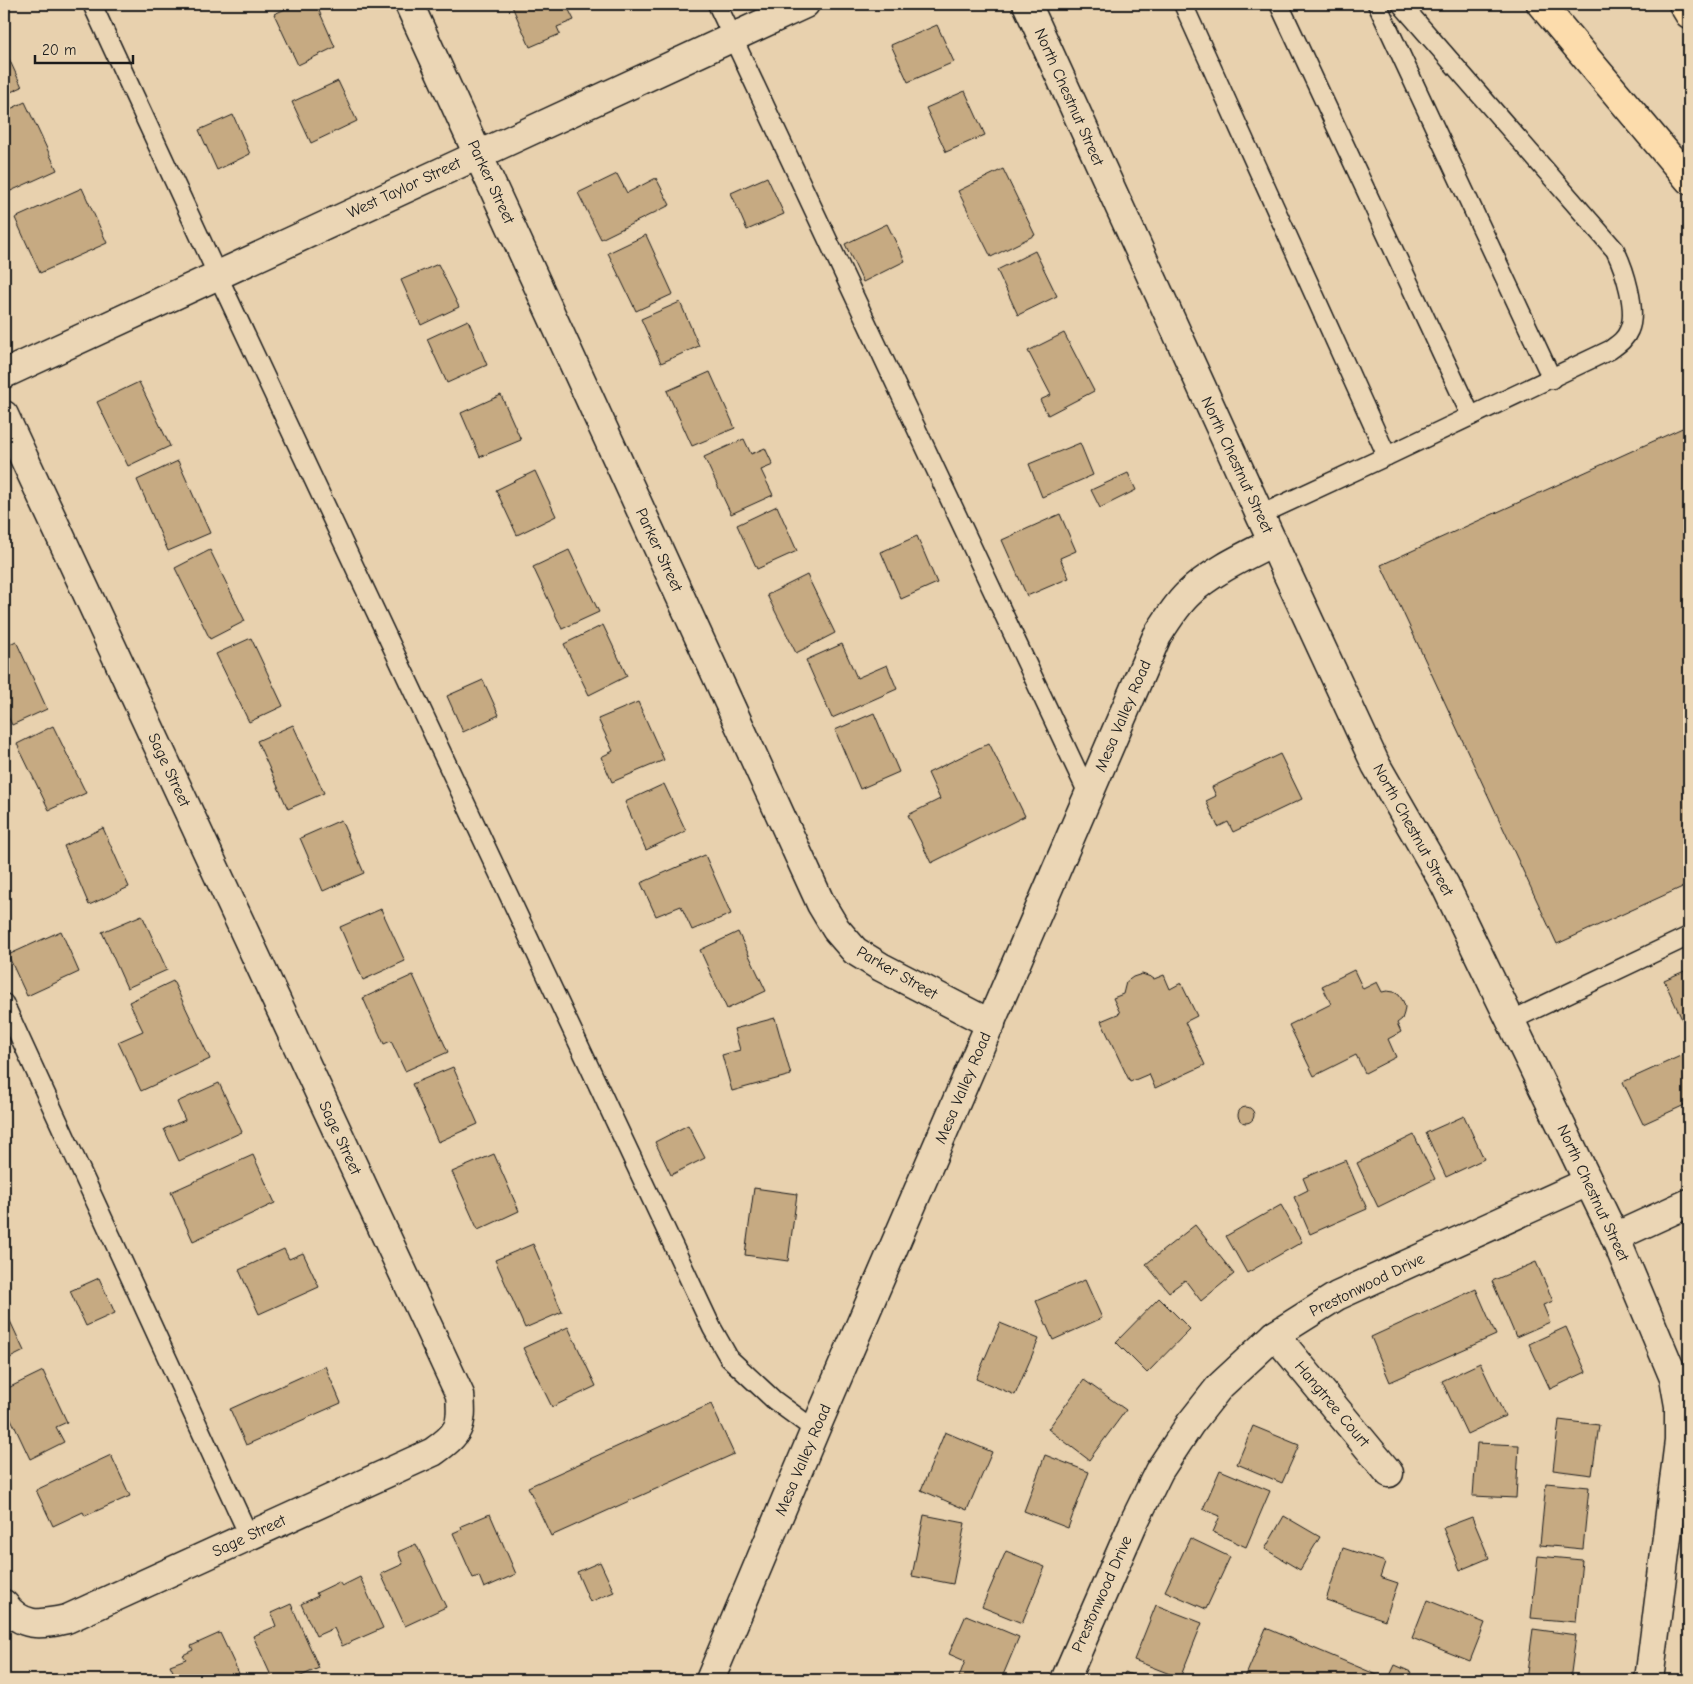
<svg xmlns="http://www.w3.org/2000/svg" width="1693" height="1684" viewBox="0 0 1693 1684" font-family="'Comic Neue',sans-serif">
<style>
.building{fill:#c6aa82;stroke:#1c1c1c}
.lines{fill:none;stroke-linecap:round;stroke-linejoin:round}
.service-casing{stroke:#1c1c1c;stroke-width:21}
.minor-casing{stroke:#1c1c1c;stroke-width:31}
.secondary-casing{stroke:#1c1c1c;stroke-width:31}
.motorway-casing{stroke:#1c1c1c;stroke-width:31}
.service{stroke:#ebd6b5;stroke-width:18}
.minor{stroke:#ebd6b5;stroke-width:28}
.secondary{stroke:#ebd6b5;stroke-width:28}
.motorway{stroke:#fcdcac;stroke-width:28}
.labels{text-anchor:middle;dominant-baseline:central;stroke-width:4;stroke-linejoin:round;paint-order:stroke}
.street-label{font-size:16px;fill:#1c1c1c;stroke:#ebd6b5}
</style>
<rect width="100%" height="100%" fill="#e8d1ae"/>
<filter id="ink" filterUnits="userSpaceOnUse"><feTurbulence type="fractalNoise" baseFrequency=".02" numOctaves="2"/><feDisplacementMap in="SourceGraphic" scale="10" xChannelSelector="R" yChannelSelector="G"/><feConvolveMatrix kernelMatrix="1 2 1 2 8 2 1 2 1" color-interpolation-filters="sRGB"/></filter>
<g filter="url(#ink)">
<g class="building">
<polygon points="297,4 316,4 335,47 298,65 274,14"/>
<polygon points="511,4 566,4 574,20 557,27 560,34 530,47"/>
<polygon points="937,25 954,62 908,82 891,45"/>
<polygon points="4,48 22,87 4,95"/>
<polygon points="338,81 357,121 311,143 292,102"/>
<polygon points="965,91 985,135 946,152 926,108"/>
<polygon points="25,102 57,170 4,194 4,112"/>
<polygon points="233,115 250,154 217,170 199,130"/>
<polygon points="1003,169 1035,235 991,257 958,191"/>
<polygon points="617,174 627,193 656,178 670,205 601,239 578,193"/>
<polygon points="767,177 784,214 747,230 731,193"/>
<polygon points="82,188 107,243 40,273 15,218"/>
<polygon points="887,224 905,261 863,282 845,244"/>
<polygon points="646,235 673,294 636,311 608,253"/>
<polygon points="1035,251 1057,296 1018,315 997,270"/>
<polygon points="438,264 459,307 421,325 401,280"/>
<polygon points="680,302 699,346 661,363 641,319"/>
<polygon points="468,320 487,365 447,383 427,339"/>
<polygon points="1064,333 1094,391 1048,415 1040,400 1051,395 1028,351"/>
<polygon points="710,372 735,428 692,446 667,391"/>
<polygon points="139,382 170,446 128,466 97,402"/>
<polygon points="501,395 521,440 480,457 461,413"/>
<polygon points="1689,425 1689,884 1557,944 1381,565"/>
<polygon points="744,439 751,454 765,448 773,465 761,470 773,495 731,514 704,457"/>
<polygon points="1080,443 1093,475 1042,497 1029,464"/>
<polygon points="178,461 210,533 168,551 137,480"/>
<polygon points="535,471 556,516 517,535 496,490"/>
<polygon points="1128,473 1136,490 1100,508 1091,490"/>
<polygon points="777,506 797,551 757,569 737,525"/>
<polygon points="1060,514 1076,551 1060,558 1069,578 1027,596 1002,540"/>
<polygon points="917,536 937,583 901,599 881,552"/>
<polygon points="210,550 245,621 210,639 175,568"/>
<polygon points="569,550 599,612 562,629 533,567"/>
<polygon points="807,575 835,633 796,653 767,595"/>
<polygon points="4,588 9,601 4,604"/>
<polygon points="603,625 627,676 589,695 564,644"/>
<polygon points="251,638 283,706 249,722 216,654"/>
<polygon points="16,641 47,709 12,725 4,708 4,647"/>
<polygon points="842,644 857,678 887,665 897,689 832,718 806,660"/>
<polygon points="483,680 499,715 463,732 447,696"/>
<polygon points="638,702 664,760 612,782 601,757 613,751 598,719"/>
<polygon points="874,713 899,772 860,789 835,730"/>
<polygon points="293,725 324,793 288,809 257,741"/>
<polygon points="53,726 86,793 49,810 17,744"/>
<polygon points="989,743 1025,816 931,863 908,815 940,799 928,773"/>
<polygon points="1280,754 1302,799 1233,832 1228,822 1218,827 1206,801 1216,796 1212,787"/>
<polygon points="664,784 686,831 646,850 625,802"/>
<polygon points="341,820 364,873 323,891 300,838"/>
<polygon points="103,828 129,887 89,905 64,846"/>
<polygon points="705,855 731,914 692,930 681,906 656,916 641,883"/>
<polygon points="381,909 405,961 363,980 340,927"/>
<polygon points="142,915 167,970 127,988 102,932"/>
<polygon points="61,931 79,972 27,996 8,955"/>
<polygon points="738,932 766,991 727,1009 700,950"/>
<polygon points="1689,969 1689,1027 1686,1028 1664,980"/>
<polygon points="1354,970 1363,989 1377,982 1382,992 1387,991 1394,992 1399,995 1403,1001 1405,1007 1404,1013 1402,1019 1397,1023 1401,1032 1388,1039 1396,1057 1365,1073 1356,1055 1314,1076 1289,1025 1331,1004 1322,986"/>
<polygon points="1142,974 1151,977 1154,979 1164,975 1170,989 1181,983 1197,1016 1185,1022 1205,1065 1155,1088 1149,1074 1130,1082 1101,1021 1120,1013 1113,998 1123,994 1126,982 1133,977"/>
<polygon points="413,975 448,1052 405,1071 391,1041 384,1044 363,998"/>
<polygon points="173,981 210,1059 141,1091 118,1042 143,1031 129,1002"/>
<polygon points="775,1018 791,1075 732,1091 722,1055 740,1050 734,1029"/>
<polygon points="1687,1053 1689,1059 1689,1103 1643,1124 1623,1082"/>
<polygon points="453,1067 478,1124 438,1142 412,1084"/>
<polygon points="219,1083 242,1132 179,1161 164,1129 185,1120 177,1102"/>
<circle cx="1246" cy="1115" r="8"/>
<polygon points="1464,1116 1484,1159 1446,1177 1426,1133"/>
<polygon points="688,1125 705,1158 671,1175 655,1142"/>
<polygon points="1414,1135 1435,1179 1378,1207 1357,1163"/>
<polygon points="494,1154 519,1211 478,1230 452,1172"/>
<polygon points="253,1155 275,1203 193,1241 171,1192"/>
<polygon points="1346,1160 1367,1209 1310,1234 1294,1197 1308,1190 1303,1178"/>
<polygon points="754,1188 797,1194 788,1261 745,1255"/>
<polygon points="1281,1205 1302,1242 1247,1273 1226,1236"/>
<polygon points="1195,1225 1234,1274 1201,1301 1185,1280 1169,1292 1146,1264"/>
<polygon points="533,1244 562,1312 525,1328 495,1260"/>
<polygon points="284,1249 289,1259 303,1253 319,1287 259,1314 239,1270"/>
<polygon points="1536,1262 1553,1301 1543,1305 1550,1322 1516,1337 1492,1281"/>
<polygon points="99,1278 115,1313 86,1326 70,1291"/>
<polygon points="1085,1280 1102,1318 1053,1340 1036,1301"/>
<polygon points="1476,1289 1496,1335 1390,1382 1371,1337"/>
<polygon points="1159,1298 1190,1329 1147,1373 1116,1342"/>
<polygon points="4,1308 24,1351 4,1361"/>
<polygon points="1000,1323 1039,1339 1015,1395 976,1379"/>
<polygon points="568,1327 596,1386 552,1407 523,1348"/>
<polygon points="1566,1327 1586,1372 1550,1389 1529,1344"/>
<polygon points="1480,1363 1505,1416 1467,1434 1442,1381"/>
<polygon points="325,1366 341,1403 246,1445 230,1409"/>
<polygon points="43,1371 67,1422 56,1427 64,1442 30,1459 4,1404 4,1390"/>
<polygon points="1084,1380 1126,1410 1089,1460 1048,1429"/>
<polygon points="711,1404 734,1454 551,1536 528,1487"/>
<polygon points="1559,1420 1599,1425 1592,1475 1553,1470"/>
<polygon points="1253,1426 1299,1445 1282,1483 1237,1464"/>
<polygon points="945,1432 992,1452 967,1510 921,1490"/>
<polygon points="1477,1443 1519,1445 1516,1498 1473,1496"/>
<polygon points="111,1455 130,1496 85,1516 83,1512 53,1526 36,1490"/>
<polygon points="1045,1455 1089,1472 1068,1528 1024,1511"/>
<polygon points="1220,1470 1270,1491 1246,1547 1213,1532 1220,1516 1203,1509"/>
<polygon points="1546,1483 1589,1487 1583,1549 1540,1545"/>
<polygon points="490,1514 516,1574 484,1588 479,1576 473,1578 453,1533 462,1529 461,1526"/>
<polygon points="924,1515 965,1523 953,1584 912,1576"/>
<polygon points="1284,1516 1320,1537 1300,1570 1265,1549"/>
<polygon points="1472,1517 1489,1558 1460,1570 1443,1528"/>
<polygon points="1190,1538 1230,1557 1206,1609 1165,1591"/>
<polygon points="416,1544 446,1607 405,1626 381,1574 403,1564 398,1552"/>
<polygon points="1343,1548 1385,1562 1380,1577 1398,1583 1385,1620 1326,1600"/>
<polygon points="1006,1551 1045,1567 1022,1623 982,1607"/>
<polygon points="1538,1556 1582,1560 1576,1622 1531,1618"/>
<polygon points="600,1562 614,1592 590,1602 577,1572"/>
<polygon points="360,1577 383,1628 342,1646 334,1628 316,1636 301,1604 318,1596 316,1593 339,1582 342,1586"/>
<polygon points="1427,1600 1485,1623 1470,1661 1412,1638"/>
<polygon points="291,1604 319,1668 292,1680 273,1680 253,1636 276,1626 271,1613"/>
<polygon points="1156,1605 1202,1623 1180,1678 1134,1660"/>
<polygon points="966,1615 1019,1637 1001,1680 967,1680 959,1677 965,1661 949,1654"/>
<polygon points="1266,1628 1382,1677 1381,1680 1244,1680"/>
<polygon points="1533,1629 1576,1635 1570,1680 1526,1680"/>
<polygon points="220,1633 242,1680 195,1680 192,1675 181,1680 177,1680 170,1665 186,1659 183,1655 193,1650 191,1646"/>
<polygon points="1395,1665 1411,1672 1407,1680 1388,1680"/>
<polygon points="1125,1672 1144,1680 1122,1680"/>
</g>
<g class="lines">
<defs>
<g id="service">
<polyline points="92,4 217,274 712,1328 729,1358 774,1400 815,1430"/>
<polyline points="717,4 1089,796"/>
<path d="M1183,4L1387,456L1610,350C1618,344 1625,340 1629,330C1638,310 1624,268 1615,250L1401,4"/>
<polyline points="1279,4 1471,416"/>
<polyline points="1377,4 1552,379"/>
<polyline points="1260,515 1387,456"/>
<polyline points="4,1003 249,1536"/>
<polyline points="1510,1021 1689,936"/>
</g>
<g id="minor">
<polyline points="409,4 821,904 836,929 855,951 881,967 991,1024"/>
<polyline points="4,374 805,4"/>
<path d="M4,415L460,1395C463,1426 459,1434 433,1452L67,1619C40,1625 22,1628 4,1604"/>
<polyline points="1615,1237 1689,1203"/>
<polyline points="1275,1335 1389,1473"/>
<path d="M710,1680L815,1430L1157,636C1166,622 1175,607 1187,595C1209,573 1245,556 1273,542"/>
<polyline points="1065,1680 1133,1524 1159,1471 1190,1424 1220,1386 1275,1335 1337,1296 1588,1182"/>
</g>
<polyline id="secondary" points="1027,4 1260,515 1376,765 1445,885 1615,1237 1674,1378 1679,1406 1679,1441 1649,1680"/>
<g id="motorway">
<polyline points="1541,4 1689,180"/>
<polyline points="1683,4 1689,14"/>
</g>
</defs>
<use href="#service" class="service-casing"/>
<use href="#minor" class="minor-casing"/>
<use href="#secondary" class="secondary-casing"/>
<use href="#motorway" class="motorway-casing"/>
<use href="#service" class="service"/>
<use href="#minor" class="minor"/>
<use href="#secondary" class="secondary"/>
<use href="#motorway" class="motorway"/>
</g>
</g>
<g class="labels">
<g class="street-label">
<text transform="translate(1069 97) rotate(66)">North Chestnut Street</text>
<text transform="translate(491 182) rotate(65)">Parker Street</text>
<text transform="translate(404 188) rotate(-25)">West Taylor Street</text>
<text transform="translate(1237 465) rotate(65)">North Chestnut Street</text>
<text transform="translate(659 550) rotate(65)">Parker Street</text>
<text transform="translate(1123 716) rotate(-67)">Mesa Valley Road</text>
<text transform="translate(169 770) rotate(65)">Sage Street</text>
<text transform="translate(1413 830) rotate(61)">North Chestnut Street</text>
<text transform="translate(897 973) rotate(30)">Parker Street</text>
<text transform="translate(963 1088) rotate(-67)">Mesa Valley Road</text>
<text transform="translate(340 1138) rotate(65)">Sage Street</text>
<text transform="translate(1593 1193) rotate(65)">North Chestnut Street</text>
<text transform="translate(1367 1285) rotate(-26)">Prestonwood Drive</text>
<text transform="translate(1332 1404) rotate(50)">Hangtree Court</text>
<text transform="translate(803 1460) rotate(-67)">Mesa Valley Road</text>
<text transform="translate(249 1536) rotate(-25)">Sage Street</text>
<text transform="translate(1102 1594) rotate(-66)">Prestonwood Drive</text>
</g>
</g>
<rect width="1693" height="1684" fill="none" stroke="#ebd6b5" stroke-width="20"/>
<rect x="10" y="10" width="1673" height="1664" fill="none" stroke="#1c1c1c" stroke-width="2" filter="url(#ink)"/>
<path d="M35 55v8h98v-8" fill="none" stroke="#1c1c1c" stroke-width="2.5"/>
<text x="42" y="55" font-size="15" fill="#1c1c1c" stroke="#ebd6b5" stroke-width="4" paint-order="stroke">20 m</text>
</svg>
